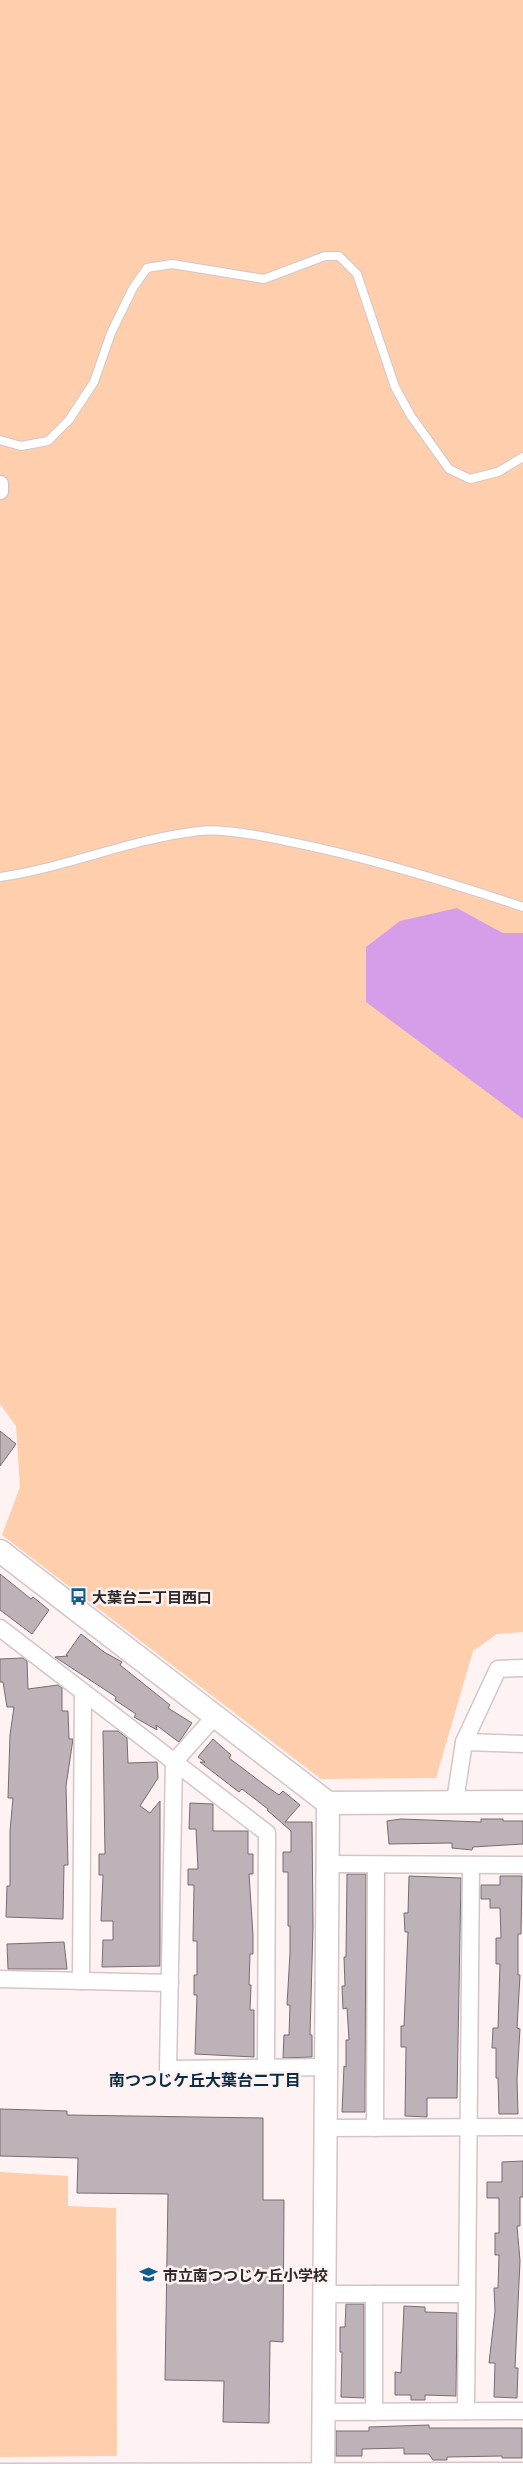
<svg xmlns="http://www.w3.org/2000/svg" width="523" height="2480" viewBox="0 0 523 2480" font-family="'Exo 2','Noto Sans JP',sans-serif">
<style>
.green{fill:#fecead}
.water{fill:#d69de9}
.building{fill:#bcb2b7;stroke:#766d72}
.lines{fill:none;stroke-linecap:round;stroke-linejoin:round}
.lane-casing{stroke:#d2c6c8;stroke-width:10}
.street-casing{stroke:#d2c6c8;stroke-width:19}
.secondary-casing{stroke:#d2c6c8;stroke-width:25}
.lane{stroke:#fff;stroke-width:8}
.street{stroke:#fff;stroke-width:16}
.secondary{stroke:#fff;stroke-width:22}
.labels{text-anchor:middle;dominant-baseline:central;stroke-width:5;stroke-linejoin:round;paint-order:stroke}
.poi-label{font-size:15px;font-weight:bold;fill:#2d2929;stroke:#fef2f3;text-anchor:start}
.neighbourhood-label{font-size:16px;font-weight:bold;fill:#082c44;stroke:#fef2f3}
</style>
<rect width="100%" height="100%" fill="#fef2f3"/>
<g class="green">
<polygon points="0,0 523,0 523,933 503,933 457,908 472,1080 523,1119 523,1632 497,1634 473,1651 436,1778 321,1779 2,1535 20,1487 16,1426 0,1404"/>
<polygon points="0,2172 68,2176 68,2206 116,2208 117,2456 0,2457"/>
</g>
<polygon class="water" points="457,908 503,933 523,933 523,1119 366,1002 366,947 400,921"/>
<g class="building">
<polygon points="0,1431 16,1444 0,1466"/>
<polygon points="0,1574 31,1599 33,1597 49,1610 32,1634 0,1610"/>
<polygon points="81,1634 104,1652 122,1662 120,1665 170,1705 168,1708 192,1723 179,1742 156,1725 157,1730 134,1717 136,1714 115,1700 116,1697 55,1657 68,1656 66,1655"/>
<polygon points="23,1658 27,1661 28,1689 58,1685 62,1688 62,1711 68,1711 69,1739 73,1739 66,1786 68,1865 64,1865 63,1919 6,1917 7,1886 10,1886 10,1831 13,1798 8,1798 10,1735 14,1707 7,1707 3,1682 0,1682 0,1659"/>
<polygon points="103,1731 118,1731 127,1738 128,1763 157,1762 158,1778 140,1806 150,1813 160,1801 160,1966 102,1967 103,1940 113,1940 113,1921 101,1921 103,1875 99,1875 99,1854 105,1854"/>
<polygon points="213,1739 231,1755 229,1758 262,1783 279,1795 283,1791 300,1805 285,1822 312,1822 313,1926 310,2035 312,2035 312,2057 283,2058 284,2035 289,2035 290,2005 287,2005 290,1953 290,1926 288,1926 288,1872 283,1872 283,1852 291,1852 291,1831 267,1810 268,1809 242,1789 239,1792 200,1762 205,1762 198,1757"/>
<polygon points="190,1803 213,1804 213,1831 248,1831 248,1854 253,1854 253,1874 249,1874 253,1935 253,1954 250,1954 249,1985 251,1985 250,2010 254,2010 254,2057 195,2054 197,1995 194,1995 194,1975 197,1975 197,1941 193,1941 194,1885 188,1885 188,1869 198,1869 196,1829 189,1829"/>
<polygon points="401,1819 481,1822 481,1819 503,1819 503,1821 523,1821 523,1844 473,1847 472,1850 452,1848 452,1843 389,1844 387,1821"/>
<polygon points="347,1874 366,1874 365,2112 342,2112 344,2066 346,2067 346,2040 349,2040 347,2008 343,2009 342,1986 345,1986 344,1957 346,1957"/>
<polygon points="409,1876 461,1878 457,2098 427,2098 427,2117 405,2116 406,2047 401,2047 401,2026 404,2026 408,1932 405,1932 404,1913 408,1913"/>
<polygon points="500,1876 522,1876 521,1934 518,1934 518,1975 520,1975 517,2028 520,2029 517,2079 518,2114 499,2114 498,2078 496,2078 496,2048 492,2048 493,2028 498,2028 500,1964 496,1964 496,1938 501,1938 500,1908 490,1908 490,1899 481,1899 481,1885 500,1885"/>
<polygon points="64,1942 67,1969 8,1969 7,1944"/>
<polygon points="0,2109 67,2111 67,2115 263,2118 263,2200 284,2200 283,2342 270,2341 269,2423 223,2422 224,2381 165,2380 168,2194 77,2193 78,2158 0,2156"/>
<polygon points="523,2161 523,2197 520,2197 520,2226 517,2226 520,2261 515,2368 518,2368 517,2398 494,2397 495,2363 489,2363 495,2311 494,2288 498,2288 499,2255 495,2255 495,2233 499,2233 499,2198 487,2198 487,2182 502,2182 502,2162"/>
<polygon points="346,2304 364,2304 364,2398 341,2397 342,2352 340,2352 340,2327 345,2327"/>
<polygon points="404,2306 425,2307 425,2312 457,2313 456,2396 425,2395 425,2400 411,2400 411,2395 395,2395 395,2372 401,2373"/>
<polygon points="429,2425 429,2428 522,2428 522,2458 502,2458 502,2456 447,2457 447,2460 433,2460 429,2454 404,2454 404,2448 362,2449 362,2456 336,2456 336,2431 369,2431 369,2427"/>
</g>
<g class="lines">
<defs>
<g id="lane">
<polyline points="0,440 21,446 48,441 69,420 94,382 111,333 133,288 147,268 172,264 264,279 325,256 339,256 357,274 395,387 411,416 449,469 470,479 498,472 523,457"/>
<path d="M0,877C68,867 131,839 199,831C223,828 262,836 286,841C366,857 446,881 523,907"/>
</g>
<g id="street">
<polyline points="0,484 0,491"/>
<polyline points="0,1628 267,1833 266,2068"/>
<polyline points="216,1715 174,1762 168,2069 326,2067"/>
<polyline points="464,1742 523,1744"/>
<polyline points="455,1801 464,1742 498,1669 523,1668"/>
<polyline points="328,1864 523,1865"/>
<polyline points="0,1979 170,1983"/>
<polyline points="81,1981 83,1692"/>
<polyline points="326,2128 523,2127"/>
<polyline points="375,2128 376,1865"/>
<polyline points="324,2294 467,2294"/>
<polyline points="374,2294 374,2412"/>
<polyline points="466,2411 471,1865"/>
<polyline points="323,2412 523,2411"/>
</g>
<g id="secondary">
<polyline points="0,1551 328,1803 523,1802"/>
<polyline points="0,2475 523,2474"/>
<polyline points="323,2480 328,1803"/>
</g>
</defs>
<use href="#lane" class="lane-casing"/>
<use href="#street" class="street-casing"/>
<use href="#secondary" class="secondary-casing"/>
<use href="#lane" class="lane"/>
<use href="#street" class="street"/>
<use href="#secondary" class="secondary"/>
</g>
<defs>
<symbol id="bus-bare" viewBox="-9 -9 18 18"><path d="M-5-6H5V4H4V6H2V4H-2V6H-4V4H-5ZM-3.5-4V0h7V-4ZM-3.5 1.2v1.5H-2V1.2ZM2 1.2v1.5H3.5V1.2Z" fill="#0b5d8f" stroke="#fef2f3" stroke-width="2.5" paint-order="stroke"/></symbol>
<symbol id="school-bare" viewBox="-9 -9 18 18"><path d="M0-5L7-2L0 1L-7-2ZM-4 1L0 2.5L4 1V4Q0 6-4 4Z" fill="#0b5d8f" stroke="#fef2f3" stroke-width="2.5" paint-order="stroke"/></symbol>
</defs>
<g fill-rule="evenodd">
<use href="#bus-bare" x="66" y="1584" width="25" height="25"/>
<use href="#school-bare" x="136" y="2262" width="25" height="25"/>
</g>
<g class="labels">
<g class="poi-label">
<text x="92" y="1597">大葉台二丁目西口</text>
<text x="163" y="2275">市立南つつじケ丘小学校</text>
</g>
<g class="neighbourhood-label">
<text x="205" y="2079">南つつじケ丘大葉台二丁目</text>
</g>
</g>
</svg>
